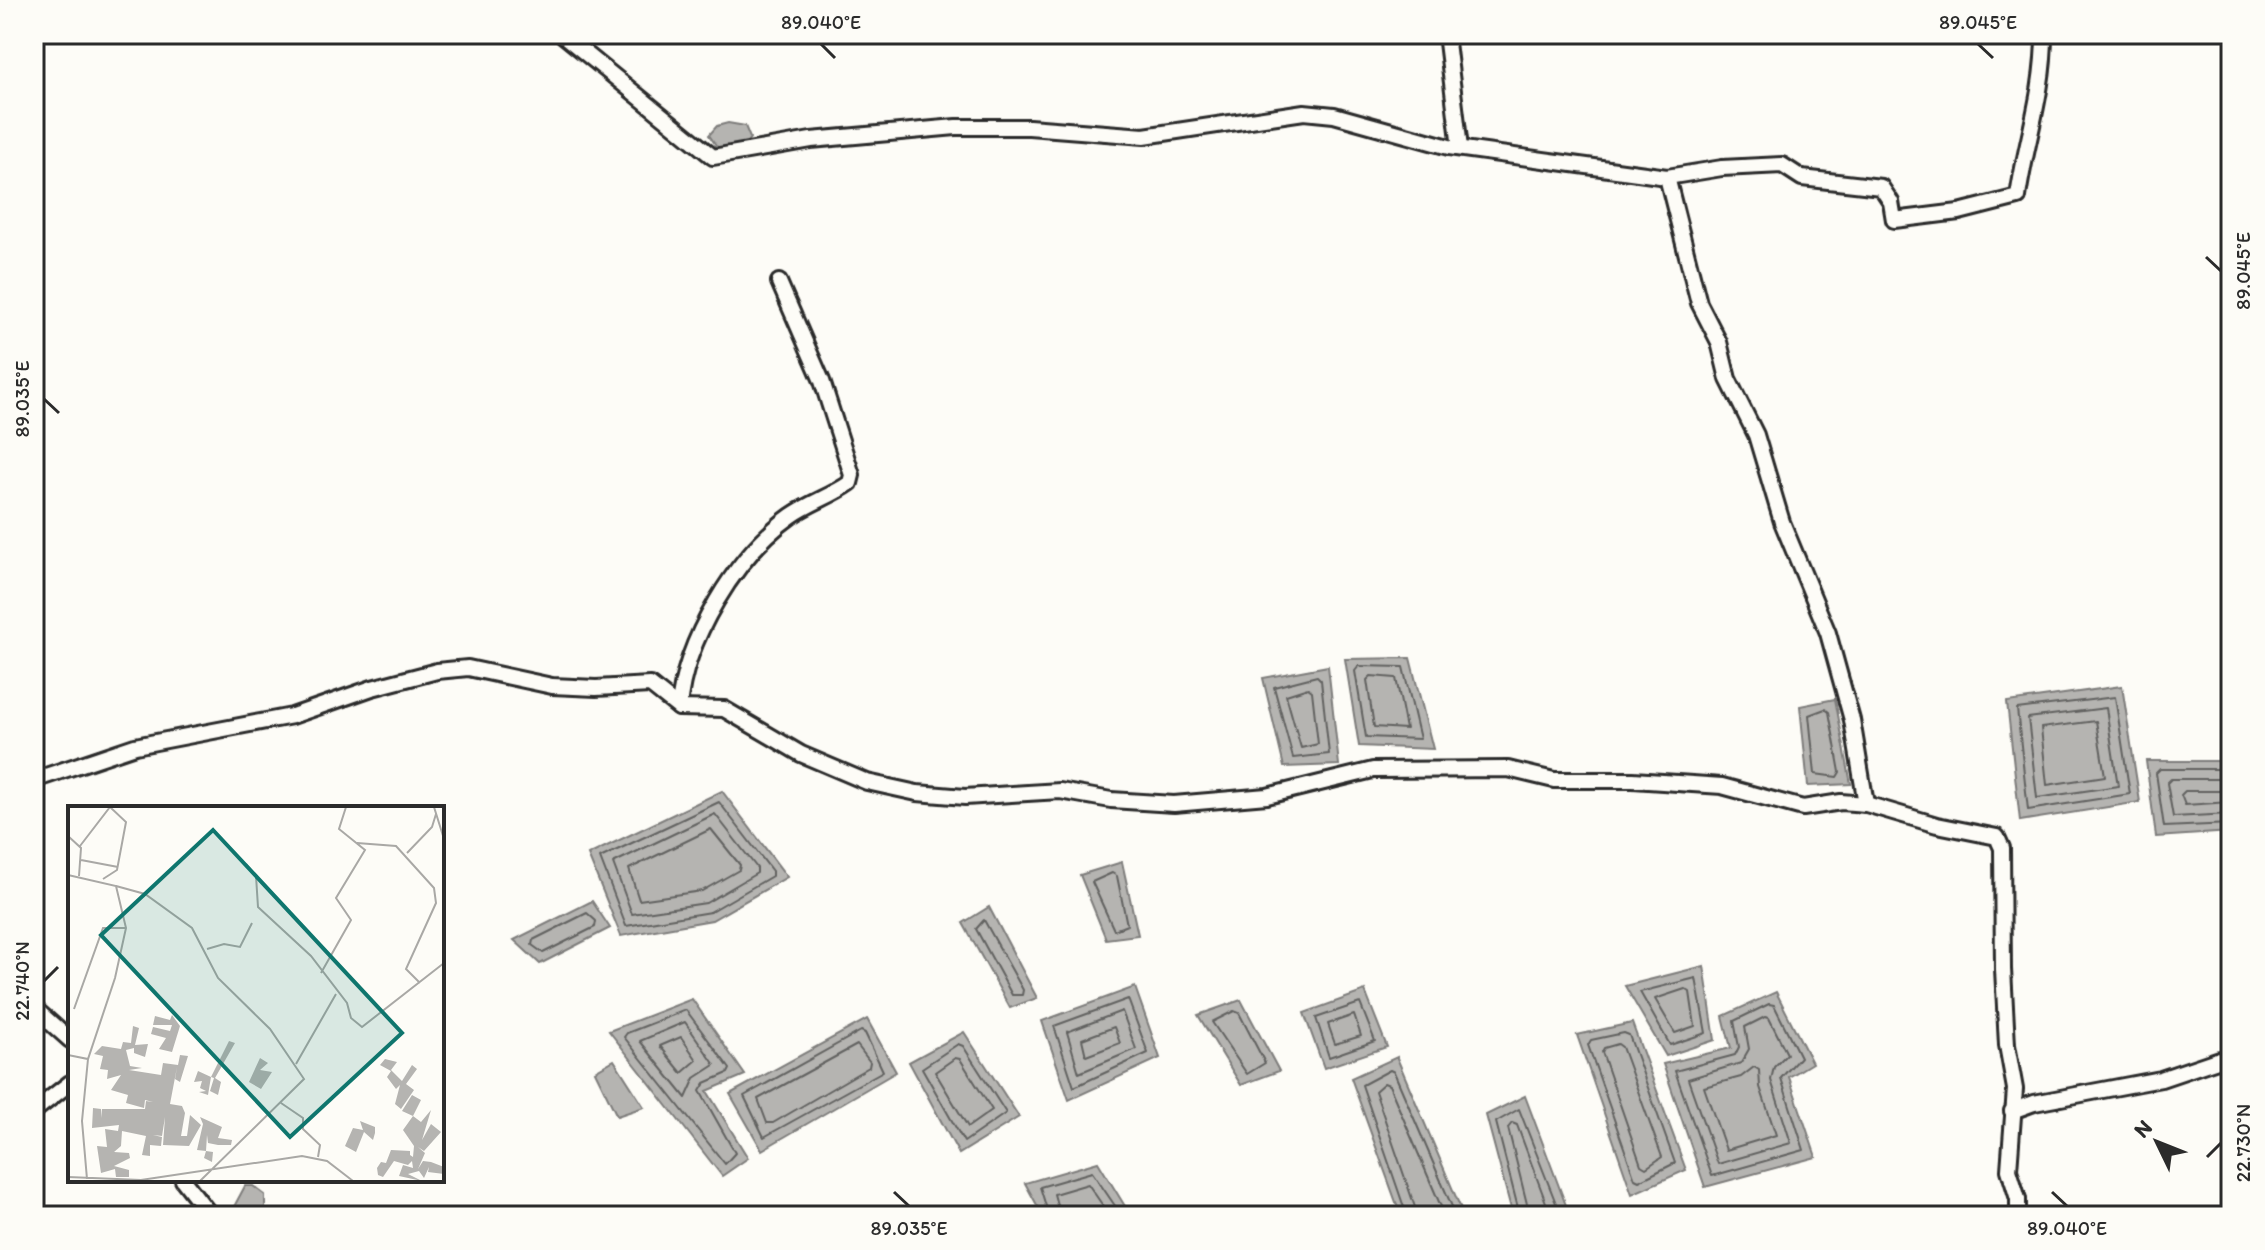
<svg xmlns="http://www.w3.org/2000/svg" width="2265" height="1250" viewBox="0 0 2265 1250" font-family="Itim,sans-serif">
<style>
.water{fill:#b5b4b1;stroke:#7e7d7b;stroke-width:2}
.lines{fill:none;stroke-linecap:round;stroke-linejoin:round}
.shore{stroke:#626261;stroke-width:2}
.minor-casing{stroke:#2b2b2b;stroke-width:20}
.minor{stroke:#fdfcf7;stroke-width:14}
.ticks{fill:none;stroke:#2b2b2b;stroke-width:3}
.inset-road{fill:none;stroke:#a9a8a5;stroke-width:2}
.view{fill:#0f766e;fill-opacity:0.15;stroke:#0f766e;stroke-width:4}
.inset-edge{fill:none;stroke:#2b2b2b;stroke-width:4}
.neatline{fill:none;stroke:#2b2b2b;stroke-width:3}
.ticks-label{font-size:20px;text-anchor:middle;fill:#2b2b2b}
</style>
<rect width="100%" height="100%" fill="#fdfcf7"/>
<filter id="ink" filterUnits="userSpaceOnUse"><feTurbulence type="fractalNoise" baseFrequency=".0125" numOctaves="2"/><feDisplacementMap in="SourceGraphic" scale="16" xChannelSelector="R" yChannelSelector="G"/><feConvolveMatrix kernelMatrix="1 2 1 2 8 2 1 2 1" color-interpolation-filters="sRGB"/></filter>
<g filter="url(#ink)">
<g class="water">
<polygon points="728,123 745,126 750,138 742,148 720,151 709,135 717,126"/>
<polygon points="1410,658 1433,749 1359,746 1345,659"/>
<polygon points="1328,666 1339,765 1284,767 1263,678"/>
<polygon points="2122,686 2140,802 2020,821 2007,702"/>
<polygon points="1835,699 1851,784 1808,786 1800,706"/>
<polygon points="2146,761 2231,761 2231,832 2156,837"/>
<polygon points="722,791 787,877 712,920 621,936 588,855"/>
<polygon points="1122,862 1138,935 1106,939 1080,875"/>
<polygon points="592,901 610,928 540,964 514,940"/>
<polygon points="989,907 1037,998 1010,1008 963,923"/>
<polygon points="1704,966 1715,1040 1666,1056 1625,986"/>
<polygon points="1135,987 1160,1058 1069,1100 1042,1021"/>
<polygon points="1365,991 1387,1047 1324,1068 1304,1013"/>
<polygon points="1776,992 1812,1063 1789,1077 1816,1157 1705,1187 1663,1064 1731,1048 1723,1016"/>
<polygon points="692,999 745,1075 707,1091 748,1158 722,1176 609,1031"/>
<polygon points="1241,1000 1279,1071 1241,1085 1198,1015"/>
<polygon points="867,1019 896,1072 762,1150 730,1094"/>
<polygon points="1632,1023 1686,1170 1632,1194 1577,1035"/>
<polygon points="964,1032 1019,1117 959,1154 909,1062"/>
<polygon points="1397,1057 1397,1058 1464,1216 1401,1216 1351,1078"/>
<polygon points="614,1060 644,1107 617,1116 595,1071"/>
<polygon points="1525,1096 1570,1216 1513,1216 1486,1115"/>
<polygon points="1098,1162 1131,1216 1043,1216 1025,1183"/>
<polygon points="245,1186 253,1186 265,1195 265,1208 257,1216 229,1216"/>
</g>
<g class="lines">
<g class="shore">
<polygon points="1359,666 1403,667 1420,739 1366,737 1355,671"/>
<polygon points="1317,676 1321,680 1329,754 1293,758 1274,687"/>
<polygon points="1371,676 1396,678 1406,729 1374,727 1367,680"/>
<polygon points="1308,688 1312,691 1318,744 1301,748 1286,695"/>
<polygon points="2115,697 2130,794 2028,810 2017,709"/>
<polygon points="2106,708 2118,786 2037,798 2028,718"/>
<polygon points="1825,709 1829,712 1840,772 1837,777 1815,774 1809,715"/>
<polygon points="2096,721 2105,776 2047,785 2041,728"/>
<polyline points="2231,769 2160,769 2156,773 2164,827 2231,824"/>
<polyline points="2231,779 2171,779 2167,783 2173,817 2231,814"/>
<polyline points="2231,791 2185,791 2181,795 2185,805 2231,802"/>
<polygon points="719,802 772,871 772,876 710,912 626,926 600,858"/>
<polygon points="715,814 757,868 757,873 706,903 632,914 613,863"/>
<polygon points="711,829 740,865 739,870 702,891 639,900 629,869"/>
<polygon points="1112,873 1117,876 1127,925 1114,930 1092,882"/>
<polygon points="587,913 596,921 595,927 543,953 532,945 533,940"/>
<polygon points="984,920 1023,990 1022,995 1012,995 976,929"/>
<polygon points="1696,978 1706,1033 1670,1045 1640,992"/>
<polygon points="1685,989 1690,992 1695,1026 1675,1033 1655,999"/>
<polygon points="1128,999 1148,1053 1074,1087 1054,1026"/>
<polygon points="1360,1003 1375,1041 1329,1057 1316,1018"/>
<polygon points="1769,1004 1774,1005 1800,1057 1781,1078 1804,1150 1712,1176 1675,1071 1735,1055 1739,1047 1734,1021"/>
<polygon points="686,1010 730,1069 728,1073 705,1083 700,1091 735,1153 725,1164 624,1037 627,1033"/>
<polygon points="1122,1011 1136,1049 1079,1073 1067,1032"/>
<polygon points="1234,1011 1239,1013 1265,1063 1247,1074 1212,1022"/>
<polygon points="1354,1015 1361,1036 1335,1044 1328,1024"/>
<polygon points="1765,1017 1769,1018 1787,1054 1774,1067 1771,1080 1791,1143 1718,1164 1688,1079 1741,1063 1749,1049 1745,1027"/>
<polygon points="685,1022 715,1065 695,1078 686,1098 640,1041"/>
<polygon points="1114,1027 1120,1043 1086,1056 1082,1039"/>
<polygon points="861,1031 865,1033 883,1071 764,1137 744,1096"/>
<polygon points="1624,1033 1629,1035 1675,1163 1639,1181 1635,1179 1588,1045 1591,1040"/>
<polygon points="681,1037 697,1060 682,1073 660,1046"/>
<polygon points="958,1044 963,1046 1006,1113 964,1142 922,1068"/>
<polygon points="1618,1044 1622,1047 1662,1157 1646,1168 1641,1165 1602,1052 1604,1048"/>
<polygon points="857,1045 870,1062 869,1067 773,1123 767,1123 758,1099"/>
<polygon points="955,1058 960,1059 992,1110 968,1127 935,1072"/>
<polygon points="1754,1067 1759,1070 1760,1087 1776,1135 1726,1150 1704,1087 1741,1077"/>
<polyline points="1049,1216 1040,1187 1092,1172 1122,1216"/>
<polyline points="1060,1216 1054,1194 1088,1184 1110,1216"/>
<polyline points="1407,1216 1362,1085 1390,1070 1394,1072 1456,1216"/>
<polyline points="1418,1216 1375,1091 1384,1083 1389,1085 1445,1216"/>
<polyline points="1520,1216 1496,1122 1519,1109 1561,1216"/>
<polyline points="1530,1216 1508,1128 1512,1123 1517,1125 1551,1216"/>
</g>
<defs>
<g id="minor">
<path d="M562,34L713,157L811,140L956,127H1029L1144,136L1304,112L1334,115L1449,147L1667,177L1722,168L1782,165L1802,178L1881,187L1891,202L1894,220L1959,212L2018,197C2026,140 2044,94 2044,34"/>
<polyline points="1446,34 1460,148"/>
<polyline points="1667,177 1699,303 1719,342 1728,379 1756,435 1782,522 1828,633 1852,720 1866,804"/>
<path d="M679,708C684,641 736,555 791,516C809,503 832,496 850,483L852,475L822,381L779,282"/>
<polyline points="34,780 135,746 292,716 372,688 437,671 468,668 552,686 596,688 650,685 679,708 724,709 801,754 867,782 917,793 965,797 1060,791 1111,800 1174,804 1267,796 1373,770 1508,769 1554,780 1633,780 1722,786 1803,808 1841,802 1866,804 1937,825 1997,837 2002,848 2003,969 2007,1045 2015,1089 2009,1170 2018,1199 2018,1216"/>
<polyline points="34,1008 70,1040"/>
<polyline points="34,1111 70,1083"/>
<polyline points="2012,1111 2034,1103 2161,1079 2220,1059 2231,1068"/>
<polyline points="183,1180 211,1216"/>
</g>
</defs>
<use href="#minor" class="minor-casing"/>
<use href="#minor" class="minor"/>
</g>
</g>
<path class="ticks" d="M821,44L835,58M1978,44L1993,58M2206,257L2221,271M44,399L59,413M44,981L58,967M2207,1157L2221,1143M894,1192L909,1206M2052,1192L2067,1206"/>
<g transform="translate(68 806)">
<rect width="376" height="376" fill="#fdfcf7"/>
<path d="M104,209L112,220L104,246L91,243L98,232L83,228L85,221L102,225L104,219H85L87,210L102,214ZM65,220L71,222L67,239L80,238L77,251L66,247V242L58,244L62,260L74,262L61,264L93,269L95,257L110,259L112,249L120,250L112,276L107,273L109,261L102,298L114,300L117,307L113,330H119L122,309L133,319L121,340L95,339L97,311L94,330L85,329L94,331L93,340L82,339V350L74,349L78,330L54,325L53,340L46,346L61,347L62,352L46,360L61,364V371H48L47,363L33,367L29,340L39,341L37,323L50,325L51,319L24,322L25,302L33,303V312L34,303H77L78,295L85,296L77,294L76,302L58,297L60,289L43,284L53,269L39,273L40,264L32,263L35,250L26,248L34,240L53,243L55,236L63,237ZM161,235L167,237L147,272L153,276L150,289L142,285L146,272L143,271L140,289L131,286L138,285L132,282L134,275L126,276L130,265L143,271ZM192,252L200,257L192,264L204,266L193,283L181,276ZM317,253L329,256L323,264L334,275L344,259L349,263L338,278L346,284L333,303L327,298L332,279L328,283L319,271L323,265L312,259ZM344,289L353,294L345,310L353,316L363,304L354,334L363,318L373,326L356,345L350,341L357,347L350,363L355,355L363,356L376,361V368L360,366L361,361L356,372L351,365L340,368L354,375L331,370L335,359L345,362L344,355L340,359L326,355L315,371L310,369L309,362L313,356L318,357L323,344L342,345V349L345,351L346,340L335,324L345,310L334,305ZM132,311L154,321L150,332L164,334L163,339H150L140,337L139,329L138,345L145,346L144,356L136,352L138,345L129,344L135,318ZM292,315L307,321V327L305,334L296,326L288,346L277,340L285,322L295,324Z" fill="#b5b4b1"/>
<path class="inset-road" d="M9,1H44M47,1H74M366,1L376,33M0,30L13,42L11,70M289,37L328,40L366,82L368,97L338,163L352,177M12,40L42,1L58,16L49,64L35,73M339,47L364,21L368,8M13,54L50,61M178,58L188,70L190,101L243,150L279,197L283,212L294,221L376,157M0,69L48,80L58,122L47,172L20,253L0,249M48,80L77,88L124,122L150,172L202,223L236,273L132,375M139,143L156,138L172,141L184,117M253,167L283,114L268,92L297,44L271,23L278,1M6,203L35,122H58M228,258L268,188M213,297L235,312V323L252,339L250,351M0,371L73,374L234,350L259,355L285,375M19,373L14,315L20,253"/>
<path class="view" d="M145,24L334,227L222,331L33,129Z"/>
<rect width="376" height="376" class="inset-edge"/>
</g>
<rect width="2265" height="1250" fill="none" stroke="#fdfcf7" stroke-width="88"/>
<g transform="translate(2157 1142) rotate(313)" stroke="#fdfcf7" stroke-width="6" paint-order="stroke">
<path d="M0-6L14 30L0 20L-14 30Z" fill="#2b2b2b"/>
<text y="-12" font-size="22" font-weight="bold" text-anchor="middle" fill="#2b2b2b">N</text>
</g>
<rect x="44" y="44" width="2177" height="1162" class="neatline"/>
<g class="ticks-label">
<text x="821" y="29">89.040°E</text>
<text x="1978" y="29">89.045°E</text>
<text transform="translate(2243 271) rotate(-90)" y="7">89.045°E</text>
<text transform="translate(22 399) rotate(-90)" y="7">89.035°E</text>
<text transform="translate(22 981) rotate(-90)" y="7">22.740°N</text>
<text transform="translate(2243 1143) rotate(-90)" y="7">22.730°N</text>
<text x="909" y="1235">89.035°E</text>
<text x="2067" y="1235">89.040°E</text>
</g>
</svg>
